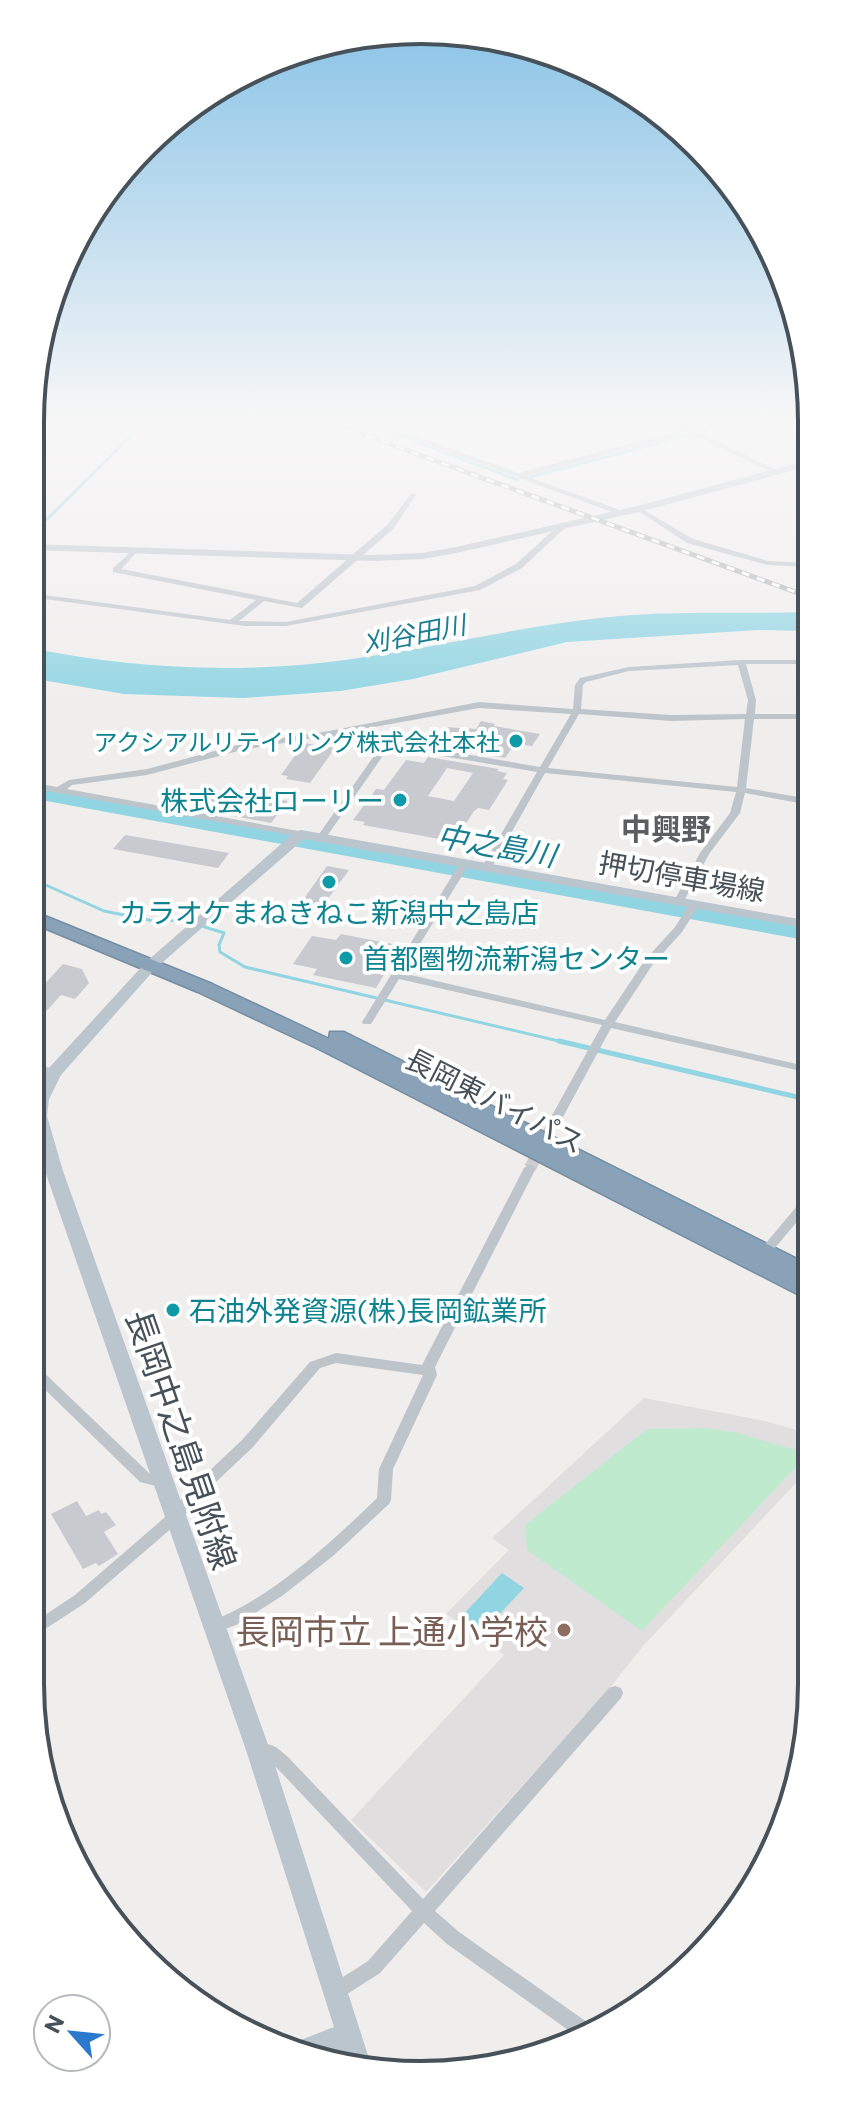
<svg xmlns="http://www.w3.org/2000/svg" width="842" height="2105" viewBox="0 0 842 2105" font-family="Commissioner,'Noto Sans JP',sans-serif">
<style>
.education{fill:#e1dedf}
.green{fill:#bfeace}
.water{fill:#91d5e2}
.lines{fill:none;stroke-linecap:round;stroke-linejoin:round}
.stream-far1{stroke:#91d5e2;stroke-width:3}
.stream{stroke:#91d5e2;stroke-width:5}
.river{fill:#91d5e2;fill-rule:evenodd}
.building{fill:#c8cad0;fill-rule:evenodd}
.street-tunnel{stroke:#cececf;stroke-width:12;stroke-dasharray:12 6;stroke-linecap:butt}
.highway-casing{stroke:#758da3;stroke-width:3}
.street{fill:#bdc5cb;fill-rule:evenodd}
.secondary{fill:#bbc5cd;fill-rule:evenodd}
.highway{fill:#8aa2b8;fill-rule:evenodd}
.rail-casing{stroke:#b0b3b7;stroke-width:5}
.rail{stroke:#fff;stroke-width:3;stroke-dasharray:8;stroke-linecap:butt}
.culture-dot{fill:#0f9aa8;stroke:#fff;stroke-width:3}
.education-dot{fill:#8d6e63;stroke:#fff;stroke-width:3}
.labels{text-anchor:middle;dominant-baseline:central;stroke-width:8;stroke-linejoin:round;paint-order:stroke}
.far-culture-label{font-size:24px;fill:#0d838f;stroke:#fff;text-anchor:end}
.far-water-label{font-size:26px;font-style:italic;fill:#1a7e92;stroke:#fff}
.culture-label{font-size:28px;fill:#0d838f;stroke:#fff;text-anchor:start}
.street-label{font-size:28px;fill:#475159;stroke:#fff}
.neighbourhood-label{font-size:30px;font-weight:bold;fill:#5b5e61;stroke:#fff}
.water-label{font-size:30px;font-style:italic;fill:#1a7e92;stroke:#fff}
.near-street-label{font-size:34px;fill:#475159;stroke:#fff}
.near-education-label{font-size:34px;fill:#785e54;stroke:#fff;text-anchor:end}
.rim{fill:none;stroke:#475159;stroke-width:4}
</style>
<rect width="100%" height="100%" fill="#f0eded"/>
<polygon class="education" points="644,1398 765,1421 793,1429 811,1437 811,1467 643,1646 605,1694 426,1892 351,1820 504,1655 446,1614 509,1550 492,1538"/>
<polygon class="green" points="707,1428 738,1433 808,1454 642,1631 527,1550 525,1525 647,1429"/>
<g class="water">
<path d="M809,612V631L758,630L567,642L413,679L340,691L243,698L124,694L30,678V648C132,669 241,674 345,660C441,647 536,622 633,615C691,611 751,614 809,612Z"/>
<polygon points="502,1573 524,1588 482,1633 460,1618"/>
</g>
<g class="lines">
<g class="stream-far1">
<polyline points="356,419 518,480"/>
<polyline points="529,477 749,419"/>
<polyline points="30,536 148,419"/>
<polyline points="30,878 104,911 154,921 183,920 224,933 219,945 220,952 245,967 567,1043"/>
</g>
<polyline class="stream" points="559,1041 810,1100"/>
<polygon class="river" points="30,786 810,927 810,941 30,798"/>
</g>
<g class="building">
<polygon points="481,721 495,724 494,726 540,734 532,746 515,744 505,758 433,744 444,727 476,729"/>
<polygon points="304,743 335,748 310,783 286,779 288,776 281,775"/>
<path d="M428,757L499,769L497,771L507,773L503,779L508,780L489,810L478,808L474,811L460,833L456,832L450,841L363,825L365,822L353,820L376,789L384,790L406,760L424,763ZM447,768L473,773L454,801L428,796Z"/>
<polygon points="210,794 255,802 260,796 288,801 271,823 197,809"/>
<polygon points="125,835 195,847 229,853 218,868 113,849"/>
<polygon points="327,866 349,870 319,911 298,907"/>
<polygon points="341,934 392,944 388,949 398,951 376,988 313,975 317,969 293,964 312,936 336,940"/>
<polygon points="63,964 82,969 89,983 75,999 61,995 39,1019 30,1016 30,1000"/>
<polygon points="77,1501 86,1516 99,1510 101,1514 106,1512 116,1525 104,1532 118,1554 99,1566 96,1563 83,1569 51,1514"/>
</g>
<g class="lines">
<polyline class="street-tunnel" points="530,1168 551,1128"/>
<defs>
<polygon id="highway" points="30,910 212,984 329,1039 330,1032 344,1032 811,1266 811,1301 319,1049 198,992 30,922"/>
</defs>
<use href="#highway" class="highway-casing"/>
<g class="street">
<path d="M360,419H369L518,473L682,430L660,419C671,419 681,428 691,428C706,428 721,419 737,419L695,431L780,472L775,473L688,433L525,476L623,511V515H620Z"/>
<polygon points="413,493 416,495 393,529 302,608 264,601 239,621 286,622 475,586 516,564 561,523 568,525 522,568 480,590 286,626 245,626 30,597 30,593 230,620 256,600 113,572 113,568 132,551 136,553 121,569 297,603 387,525 411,494"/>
<polygon points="639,507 693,539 768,561 809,563 809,567 768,565 687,543 637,510 635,509"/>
<path d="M741,660H809V664H746L756,700L755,714H809V719H754L746,788L810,799V805L745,793L740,813L709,854L684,901L679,904L674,901L700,853L730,813L736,792L545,773L492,867L487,870L482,867L537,772L389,747L325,839L322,840L317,837L381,746L325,736L242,750L147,775L72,785L67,789L304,832L306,834L304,836L301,837L30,788V782L57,787L69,780L147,769L241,744L329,731L479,702L573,709L575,685L580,678L629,667ZM738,665L748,700L746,714L671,715L581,709L583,685L586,682L629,671ZM479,708L571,714L540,767L341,733ZM579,714L671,721L745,719L737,787L548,768Z"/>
<polygon points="465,860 470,863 402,973 605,1020 645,960 675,927 691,902 695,901 700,904 682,932 653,964 615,1022 810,1067 810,1073 611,1028 557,1128 551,1132 545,1128 602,1025 399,979 371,1024 363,1024 362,1022 460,863"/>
<polygon points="30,1061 58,1071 60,1073 54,1076 30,1068"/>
<path d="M530,1164L536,1168L435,1367L437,1375L393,1469L391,1500L389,1504L333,1556L282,1596L236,1625L214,1633L209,1632L206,1627L209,1622C268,1601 332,1542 377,1498L379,1469L423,1375L336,1363L320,1368L252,1448L198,1499L181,1520L85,1603L30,1639V1625L75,1595L171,1512L188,1491L242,1440L310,1362L336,1353L422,1365L524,1168Z"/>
<polygon points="811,1193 811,1205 769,1255 761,1255 759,1252 761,1249 807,1194"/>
<polygon points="30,1362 35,1364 149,1473 168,1478 170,1482 168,1486 163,1488 140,1482 30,1375"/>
<path d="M615,1686L621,1688L623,1693L621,1698L435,1911L459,1932L594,2027L596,2030L578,2037L447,1944L424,1923L380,1973L341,1998L335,2001L329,1998L326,1992L329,1986L368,1961L412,1911L276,1767L266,1759L259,1760L253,1758L251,1753L253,1748C271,1741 274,1745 288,1757L423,1899L609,1688Z"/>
</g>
<g class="secondary">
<polygon points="809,460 809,466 639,512 456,553 422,559 374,561 30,550 30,544 374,555 422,553 456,547 637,506"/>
<polygon points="301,830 810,921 810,929 304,839 156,968 61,1075 49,1099 47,1116 63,1171 271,1753 373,2071 346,2064 342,2050 325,2057 295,2046 298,2041 334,2027 247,1753 45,1171 31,1116 33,1099 48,1069 146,962 296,831"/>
</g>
<use href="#highway" class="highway"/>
<defs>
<polyline id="rail" points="321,419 809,597"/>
</defs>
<use href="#rail" class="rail-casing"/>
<use href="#rail" class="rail"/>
</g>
<linearGradient id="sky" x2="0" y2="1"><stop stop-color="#85c1e6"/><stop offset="0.59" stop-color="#f8f7f7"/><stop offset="1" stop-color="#f8f7f7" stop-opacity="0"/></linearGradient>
<rect width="842" height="714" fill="url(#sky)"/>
<g class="culture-dot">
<circle cx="516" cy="741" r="8"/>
<circle cx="400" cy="800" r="8"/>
<circle cx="329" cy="882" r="8"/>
<circle cx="346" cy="958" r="8"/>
<circle cx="173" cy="1310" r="8"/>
</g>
<circle class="education-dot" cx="564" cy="1630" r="8"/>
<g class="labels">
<g class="far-culture-label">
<text x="500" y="741">アクシアルリテイリング株式会社本社</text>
</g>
<g class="far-water-label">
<text transform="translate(414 633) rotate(-11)">刈谷田川</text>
</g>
<g class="culture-label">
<text x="384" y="800" text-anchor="end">株式会社ローリー</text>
<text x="329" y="912" text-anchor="middle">カラオケまねきねこ新潟中之島店</text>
<text x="362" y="958">首都圏物流新潟センター</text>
<text x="189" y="1310">石油外発資源(株)長岡鉱業所</text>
</g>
<g class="street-label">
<text transform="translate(682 876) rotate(10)">押切停車場線</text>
<text transform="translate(495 1100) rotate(27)">長岡東バイパス</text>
</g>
<g class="neighbourhood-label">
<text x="666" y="827">中興野</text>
</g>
<g class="water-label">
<text transform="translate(497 844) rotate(10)">中之島川</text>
</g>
<g class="near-street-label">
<text transform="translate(183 1439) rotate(71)">長岡中之島見附線</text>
</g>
<g class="near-education-label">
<text x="548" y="1630">長岡市立 上通小学校</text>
</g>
</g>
<path d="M0 0H842V2105H0ZM421 44H421A377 377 0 0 1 798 421V1684A377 377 0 0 1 421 2061H421A377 377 0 0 1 44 1684V421A377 377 0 0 1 421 44Z" fill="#fff" fill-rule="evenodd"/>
<path class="rim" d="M421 44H421A377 377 0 0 1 798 421V1684A377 377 0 0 1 421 2061H421A377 377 0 0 1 44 1684V421A377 377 0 0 1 421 44Z"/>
<g transform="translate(72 2033) rotate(297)"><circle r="38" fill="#ffffff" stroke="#b5b9bd" stroke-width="2"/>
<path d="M0-6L14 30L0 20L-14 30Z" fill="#2b79cc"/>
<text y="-12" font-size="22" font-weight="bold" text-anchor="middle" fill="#475159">N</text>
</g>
</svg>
